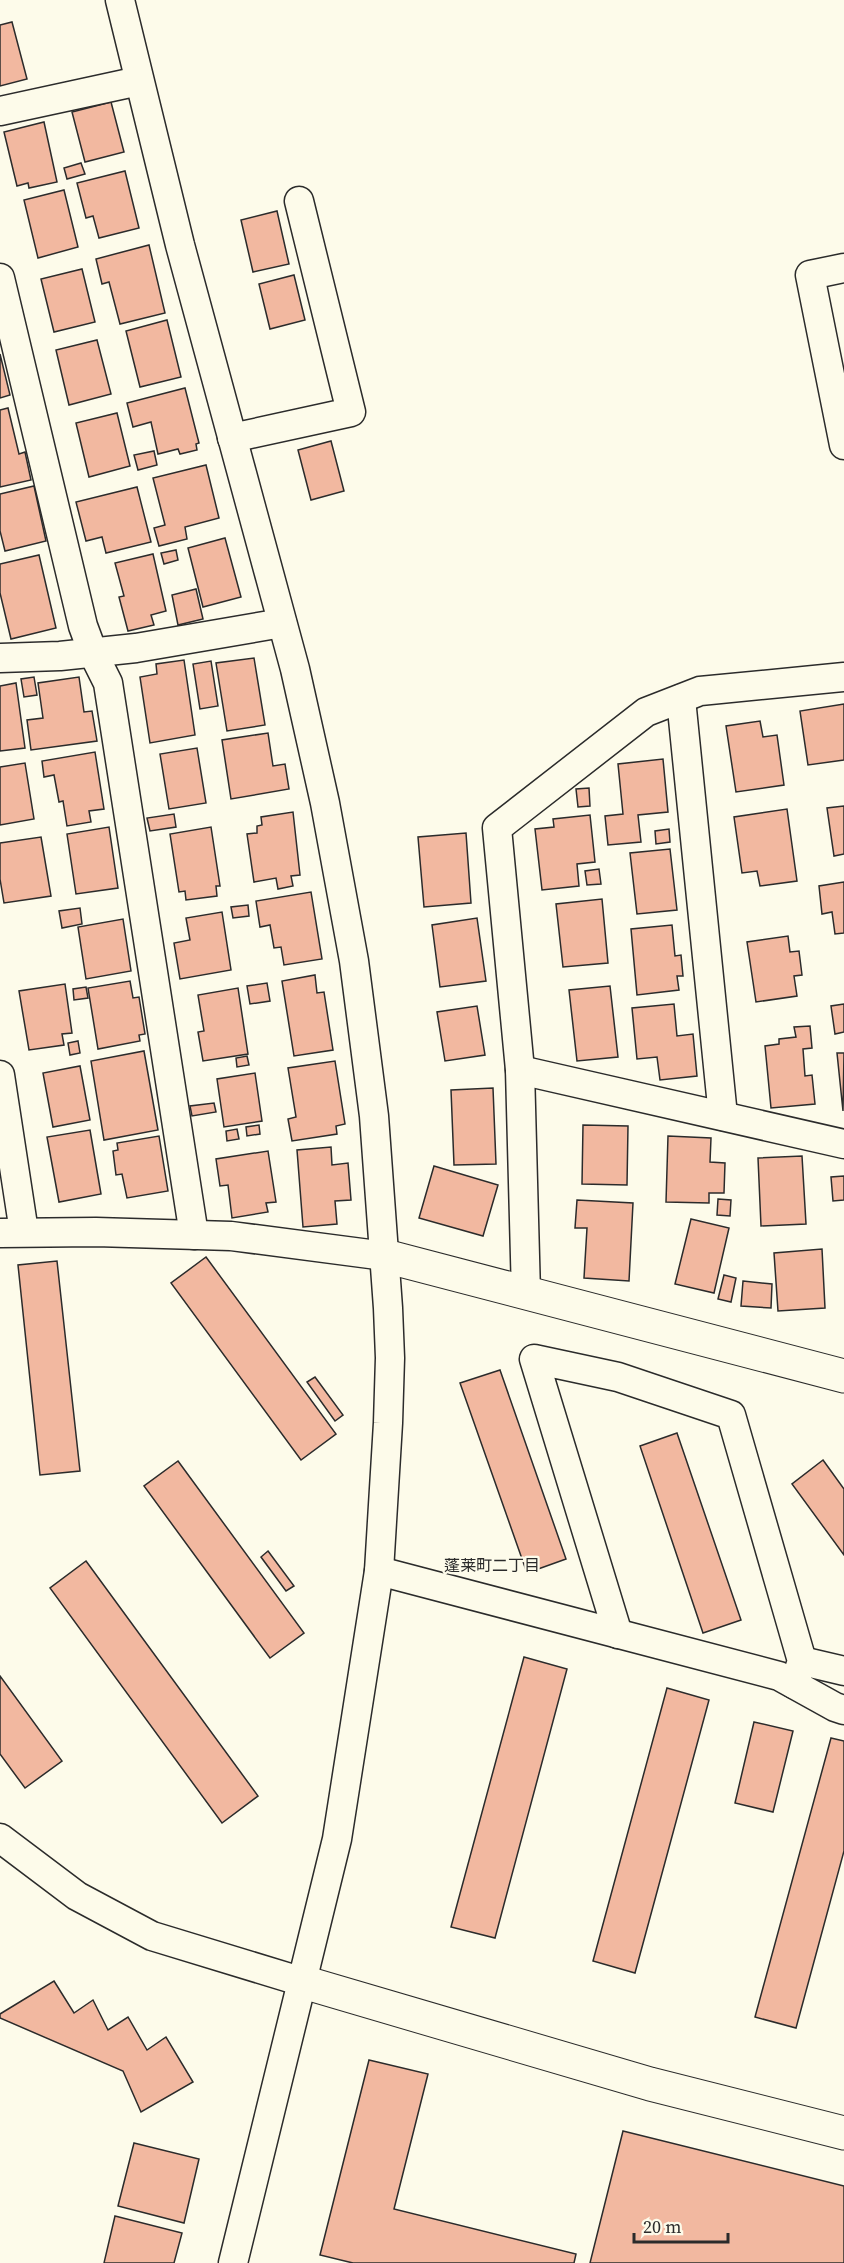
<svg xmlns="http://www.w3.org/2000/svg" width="844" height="2263" viewBox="0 0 844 2263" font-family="'Source Serif 4','Noto Sans JP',serif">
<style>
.building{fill:#f2b8a0;stroke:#2b2b2b;stroke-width:1.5}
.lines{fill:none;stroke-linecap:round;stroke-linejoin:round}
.minor-casing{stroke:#2b2b2b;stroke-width:31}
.tertiary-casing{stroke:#2b2b2b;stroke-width:35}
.minor{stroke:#fdfbea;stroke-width:28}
.tertiary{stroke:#fdfbea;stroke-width:33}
.labels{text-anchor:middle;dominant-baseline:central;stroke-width:4.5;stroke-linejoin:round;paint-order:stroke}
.neighbourhood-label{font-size:16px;fill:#2b2b2b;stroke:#fdfbea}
</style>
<rect width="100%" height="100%" fill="#fdfbea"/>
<g class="building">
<polygon points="12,22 27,79 0,86 0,25"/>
<polygon points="111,102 124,152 85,162 72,112"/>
<polygon points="44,122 57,182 29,188 28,183 17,186 4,132"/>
<polygon points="81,163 85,174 67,179 64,168"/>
<polygon points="125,171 139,228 99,238 93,216 86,218 77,183"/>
<polygon points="64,190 78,247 38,258 24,200"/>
<polygon points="277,211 289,264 253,272 241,220"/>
<polygon points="149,245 165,313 120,324 109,282 102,284 96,259"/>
<polygon points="82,269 95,322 54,332 41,279"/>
<polygon points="294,275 305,320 270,329 259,284"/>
<polygon points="167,320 181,377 140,387 126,331"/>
<polygon points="97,340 111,394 69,405 56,350"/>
<polygon points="0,354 10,395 0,398"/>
<polygon points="185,388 199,443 196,444 197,450 180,454 178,449 158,454 151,422 133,427 127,403"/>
<polygon points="8,408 19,454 25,452 31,480 0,487 0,410"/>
<polygon points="117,413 130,466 89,477 76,423"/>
<polygon points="331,441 344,491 311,500 298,450"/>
<polygon points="154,451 157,465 138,470 134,455"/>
<polygon points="206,465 219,518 185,527 187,539 159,546 154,528 165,525 153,478"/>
<polygon points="34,486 46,541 5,551 0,531 0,494"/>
<polygon points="137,487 151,542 106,553 102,537 86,541 76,502"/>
<polygon points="225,538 241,597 203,607 188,548"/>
<polygon points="176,550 178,560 164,564 161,553"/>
<polygon points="153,554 166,611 151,615 154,625 128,631 119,597 124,596 115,563"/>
<polygon points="39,555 56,628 11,639 0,593 0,564"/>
<polygon points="196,589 203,619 178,625 172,595"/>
<polygon points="254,658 265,725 227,731 216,663"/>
<polygon points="184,660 195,735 150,743 140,677 157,674 156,664"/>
<polygon points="211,661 218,706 200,709 193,664"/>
<polygon points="34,677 37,695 24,697 21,679"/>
<polygon points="79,677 84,712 92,711 97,741 31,750 27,720 43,718 38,683"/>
<polygon points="16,683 25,748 0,751 0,686"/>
<polygon points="844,704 844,760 808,765 800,711"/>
<polygon points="760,721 763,737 777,735 784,785 736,792 726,726"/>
<polygon points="268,733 273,766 285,764 289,789 231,799 222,740"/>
<polygon points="197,748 206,803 169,809 160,754"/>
<polygon points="95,752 104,809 89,811 91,822 67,826 63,801 59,802 54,775 44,777 42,761"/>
<polygon points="663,759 668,812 638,815 641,842 608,845 605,816 623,814 618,764"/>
<polygon points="25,763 34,819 0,825 0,767"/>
<polygon points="589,788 590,806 578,807 576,789"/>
<polygon points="844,806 844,854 834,856 827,808"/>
<polygon points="787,809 797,881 760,886 757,871 742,873 734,817"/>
<polygon points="293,812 300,875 291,876 293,886 278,889 276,878 254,882 247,834 257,833 257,826 262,825 261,817"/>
<polygon points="174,814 176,827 150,831 147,818"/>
<polygon points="590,815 595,862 577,864 579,886 542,890 535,829 554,827 553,819"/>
<polygon points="109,827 118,888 76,894 67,834"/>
<polygon points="211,827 220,886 216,886 217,896 186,900 185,891 179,892 170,834"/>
<polygon points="669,829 670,842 656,844 655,831"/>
<polygon points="466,833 471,903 424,907 418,837"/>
<polygon points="41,837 51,896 4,903 0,879 0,843"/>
<polygon points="670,849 677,910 637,914 630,853"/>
<polygon points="599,869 601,884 587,885 585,871"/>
<polygon points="844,882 844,933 835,934 832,912 822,914 819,886"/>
<polygon points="311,892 322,959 284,965 281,947 274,948 270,925 260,927 256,901"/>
<polygon points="602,899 608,963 563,967 556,904"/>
<polygon points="248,905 249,916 233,918 231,907"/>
<polygon points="80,908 82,924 62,928 59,911"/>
<polygon points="222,912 231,970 180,979 174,943 190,940 186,918"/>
<polygon points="477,918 486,981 440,987 432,925"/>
<polygon points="123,919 131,971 86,979 78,927"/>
<polygon points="672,925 675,956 681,955 683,976 677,976 679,990 637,995 631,929"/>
<polygon points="788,936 790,952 799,951 802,975 794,976 797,996 756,1002 747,942"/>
<polygon points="315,975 317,993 324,992 333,1050 294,1056 282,981"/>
<polygon points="130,981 133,998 139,997 145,1034 139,1035 140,1041 98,1049 88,988"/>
<polygon points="267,983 270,1001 250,1004 247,986"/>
<polygon points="65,984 72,1033 62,1034 64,1045 29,1050 19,991"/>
<polygon points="610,986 618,1057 577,1061 569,990"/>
<polygon points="86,987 88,998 74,1000 73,989"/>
<polygon points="238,988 248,1054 203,1061 198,1032 204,1031 198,995"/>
<polygon points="674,1004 677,1036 693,1034 697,1076 660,1080 657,1057 637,1059 632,1008"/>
<polygon points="844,1004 844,1032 835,1034 831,1006"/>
<polygon points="477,1006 485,1055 445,1061 437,1012"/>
<polygon points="810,1026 812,1048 803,1049 805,1076 812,1075 815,1104 771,1108 765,1046 779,1044 779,1039 796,1037 794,1027"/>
<polygon points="78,1041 80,1053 70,1055 68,1043"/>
<polygon points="144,1051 158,1130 104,1140 91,1061"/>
<polygon points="837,1053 844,1053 843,1111"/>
<polygon points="247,1056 249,1065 237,1067 236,1058"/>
<polygon points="335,1061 345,1124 336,1126 337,1134 292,1141 288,1119 296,1117 288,1068"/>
<polygon points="80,1066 90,1120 53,1127 43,1073"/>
<polygon points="255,1073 262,1121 224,1127 217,1079"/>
<polygon points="493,1088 496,1164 454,1165 451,1090"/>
<polygon points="214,1103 216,1112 192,1116 190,1106"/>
<polygon points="259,1125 260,1134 247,1136 246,1127"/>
<polygon points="583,1125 628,1126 627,1185 582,1184"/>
<polygon points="237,1129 239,1139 227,1141 226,1131"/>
<polygon points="90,1130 101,1194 59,1202 47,1137"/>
<polygon points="159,1136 168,1191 127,1198 122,1174 116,1175 113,1151 118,1150 117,1143"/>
<polygon points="668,1136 711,1138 710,1162 725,1163 724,1193 709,1193 709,1203 666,1202"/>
<polygon points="331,1147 332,1165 348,1163 351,1200 335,1201 337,1224 303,1227 297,1150"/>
<polygon points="268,1151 276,1202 266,1203 268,1212 232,1218 228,1185 220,1186 216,1159"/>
<polygon points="802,1156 806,1224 761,1226 758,1158"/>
<polygon points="434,1166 498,1185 483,1236 419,1218"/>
<polygon points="844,1176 844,1200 833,1201 831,1177"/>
<polygon points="718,1199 731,1200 730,1216 717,1215"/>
<polygon points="577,1200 633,1203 629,1281 584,1278 587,1228 575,1228"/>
<polygon points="691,1219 729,1228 714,1293 675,1284"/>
<polygon points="822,1249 825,1308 778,1311 774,1253"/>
<polygon points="206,1257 336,1434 301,1460 171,1283"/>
<polygon points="57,1261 80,1471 40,1475 18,1265"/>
<polygon points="724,1275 736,1278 731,1302 718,1299"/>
<polygon points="743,1281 772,1284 771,1308 741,1306"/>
<polygon points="500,1370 566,1559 527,1573 460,1383"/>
<polygon points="315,1377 343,1415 335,1421 307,1382"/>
<polygon points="677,1433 741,1620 703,1633 640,1446"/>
<polygon points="823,1460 844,1489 844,1555 792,1484"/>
<polygon points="178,1461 304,1633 270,1658 144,1486"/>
<polygon points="268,1551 294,1586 286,1591 261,1557"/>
<polygon points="86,1561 258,1796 222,1823 50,1588"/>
<polygon points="524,1657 567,1669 495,1938 451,1927"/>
<polygon points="0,1676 62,1761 25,1788 0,1754"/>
<polygon points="667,1688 709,1700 635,1973 593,1961"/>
<polygon points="754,1722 793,1731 773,1812 735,1803"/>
<polygon points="831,1738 844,1741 844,1851 796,2028 755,2017"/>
<polygon points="54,1981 74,2013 93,2000 108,2030 128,2017 147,2050 166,2037 193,2082 141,2112 123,2071 0,2018 0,2014"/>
<polygon points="369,2060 428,2074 394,2209 576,2254 574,2263 353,2263 320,2255"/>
<polygon points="623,2131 844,2186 844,2263 590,2263"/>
<polygon points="134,2143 199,2159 184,2223 118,2206"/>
<polygon points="115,2216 182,2233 174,2263 104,2263"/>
</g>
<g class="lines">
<defs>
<g id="minor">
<polyline points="120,0 180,245 295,669 325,803 354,961 374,1116 388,1308 390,1358 388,1423 379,1571 337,1839 233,2263"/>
<polyline points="0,111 139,81"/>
<polyline points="844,268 810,275 844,445"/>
<polyline points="0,278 83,626 93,653 108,683 194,1235"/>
<polyline points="232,438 351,412 299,201"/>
<polyline points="0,658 60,656 136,648 282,623"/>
<polyline points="681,699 723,1116"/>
<polyline points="520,1070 844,1144"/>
<polyline points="0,1075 24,1232"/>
<polyline points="0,1233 96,1232 231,1236 385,1256"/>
<polyline points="526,1294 520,1070 497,828 646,712 700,691 844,677"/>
<polyline points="379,1571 779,1676 835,1707 844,1710"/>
<polyline points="618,1634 534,1359 618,1377 731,1415 802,1661 794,1684"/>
<polyline points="802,1661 844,1671"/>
<polyline points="0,1838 77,1896 152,1936 303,1982"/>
</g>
<g id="tertiary">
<polyline points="385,1256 844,1376"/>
<polyline points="303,1982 650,2084 844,2133"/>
</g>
</defs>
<use href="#minor" class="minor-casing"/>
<use href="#tertiary" class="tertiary-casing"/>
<use href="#minor" class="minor"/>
<use href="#tertiary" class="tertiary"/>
</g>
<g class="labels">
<g class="neighbourhood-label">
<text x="492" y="1565">蓬莱町二丁目</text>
</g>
</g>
<path d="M634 2233v9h94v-9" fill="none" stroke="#2b2b2b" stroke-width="3"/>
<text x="643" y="2233" font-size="18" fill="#2b2b2b" stroke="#fdfbea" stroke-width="4.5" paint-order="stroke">20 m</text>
</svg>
